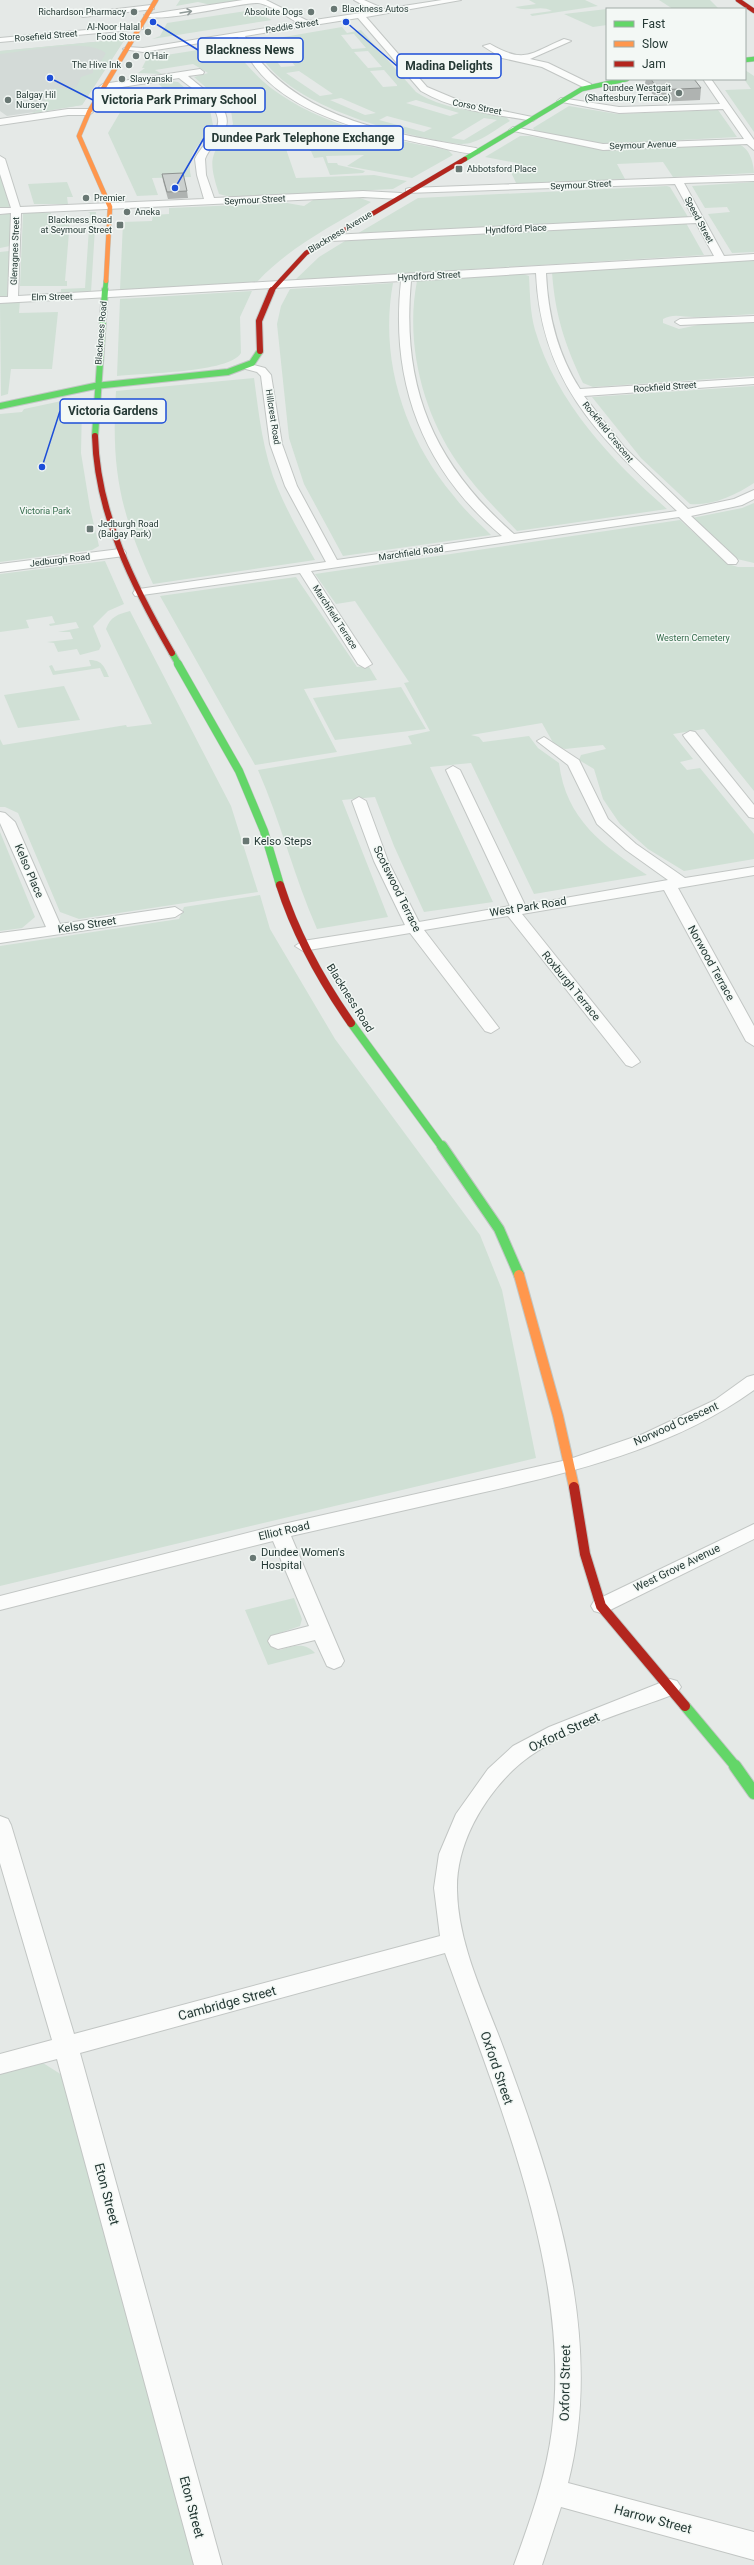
<svg xmlns="http://www.w3.org/2000/svg" width="754" height="2565" viewBox="0 0 754 2565" font-family="Roboto,sans-serif">
<style>
.built{fill:#d3dad7}
.green{fill:#d0e0d5;fill-rule:evenodd}
.lines{fill:none;stroke-linecap:round;stroke-linejoin:round}
.street-casing{stroke:#c2c6c4;stroke-width:2}
.fast-far4-casing{stroke:#c1c6c4;stroke-width:5.5}
.fast-far3-casing{stroke:#c1c6c4;stroke-width:8}
.fast-far2-casing{stroke:#c1c6c4;stroke-width:9}
.fast-far1-casing{stroke:#c1c6c4;stroke-width:12}
.fast-casing{stroke:#c1c6c4;stroke-width:14}
.slow-far1-casing{stroke:#c1c6c4;stroke-width:5.5}
.slow-casing{stroke:#c1c6c4;stroke-width:12}
.jam-far3-casing{stroke:#c1c6c4;stroke-width:5.5}
.jam-far2-casing{stroke:#c1c6c4;stroke-width:8}
.jam-far1-casing{stroke:#c1c6c4;stroke-width:9}
.jam-casing{stroke:#c1c6c4;stroke-width:12}
.street{fill:#fbfcfb;fill-rule:evenodd}
.fast-far4{stroke:#63d668;stroke-width:4.5}
.fast-far3{stroke:#63d668;stroke-width:6}
.fast-far2{stroke:#63d668;stroke-width:8}
.fast-far1{stroke:#63d668;stroke-width:10}
.fast{stroke:#63d668;stroke-width:12}
.slow-far1{stroke:#ff974d;stroke-width:4.5}
.slow{stroke:#ff974d;stroke-width:10}
.jam-far3{stroke:#b3261e;stroke-width:4.5}
.jam-far2{stroke:#b3261e;stroke-width:6}
.jam-far1{stroke:#b3261e;stroke-width:8}
.jam{stroke:#b3261e;stroke-width:10}
.wall{fill:#afb3b1}
.building{fill:#cbd0ce;stroke:#8e9290}
.oneway{stroke:#909a98}
.poi-dot{fill:#687773;stroke:#f3f8f5;stroke-width:1.5}
.labels{text-anchor:middle;dominant-baseline:central;stroke-width:3;stroke-linejoin:round;paint-order:stroke}
.far-poi-label{font-size:9px;fill:#253935;stroke:#f3f8f5;text-anchor:start}
.far-street-label{font-size:9px;fill:#253935;stroke:#f3f8f5}
.far-park-label{font-size:9px;fill:#346b4b;stroke:#f3f8f5}
.poi-label{font-size:11px;fill:#253935;stroke:#f3f8f5;text-anchor:start}
.street-label{font-size:11px;fill:#253935;stroke:#f3f8f5}
.near-street-label{font-size:13px;fill:#253935;stroke:#f3f8f5}
.leader{fill:none;stroke:#1d4ed8;stroke-width:1.5}
.callout-dot{fill:#1d4ed8;stroke:#f3f8f5;stroke-width:1.5}
.callout{fill:#f3f8f5;stroke:#1d4ed8;stroke-width:1.5}
.callout-label{font-size:12px;text-anchor:middle;font-weight:bold;fill:#253935}
</style>
<rect width="100%" height="100%" fill="#e5e9e7"/>
<polygon class="built" points="125,39 82,105 7,116 0,111 0,51"/>
<g class="green">
<polygon points="180,0 241,0 211,5 198,2 176,6"/>
<path d="M518,0H585L598,6L532,16L530,14L552,11C540,4 528,13 515,7L536,4L529,0Z"/>
<polygon points="659,0 710,0 719,9 673,9"/>
<polygon points="266,8 276,13 263,16 272,20 152,39 160,36 167,23"/>
<polygon points="607,9 607,25 593,27 564,14"/>
<path d="M342,27L347,33L361,30L416,92C442,109 475,111 505,116L510,121C499,127 486,138 473,142C460,147 444,141 431,139C381,129 281,101 258,50L257,46L273,45L272,39ZM354,34L366,48L352,49L341,35ZM283,50L295,66L281,67L270,52ZM368,51L382,67H381L368,68L354,52ZM384,70L397,85V86L383,87L370,71ZM299,71L333,94L320,96L286,73ZM341,98L376,113L365,115L330,100ZM416,100L459,113L450,116L406,103ZM387,116L432,128L424,132L379,120ZM484,118L497,120L464,140L451,138Z"/>
<path d="M125,39L82,105L29,114L39,110L54,88L71,89L77,86L81,77L93,73V68H97L106,53C85,37 23,52 0,54V51Z"/>
<path d="M217,47L220,53L235,51C246,64 257,77 271,88C321,126 388,139 448,150L453,155L412,178L347,166L364,155L326,156L328,163H337L338,165L365,171L363,173L330,175L323,157L314,158L311,151L297,144L289,145L294,149H286L296,178L374,175L407,181L393,189L230,197L219,194C207,157 211,155 233,124L231,111L227,106L194,77L208,73L193,64L155,70L162,74L138,73L145,68H142L147,58Z"/>
<polygon points="745,70 754,76 754,132 725,90 751,89 744,79"/>
<path d="M170,81L178,82L210,110L213,125C201,146 186,150 191,177L152,178L158,195L137,196L108,133L132,92L163,88L158,83Z"/>
<polygon points="569,106 617,114 718,110 737,137 604,144 535,131 533,128"/>
<path d="M520,136H530L602,149L738,144C749,147 754,163 754,173L673,177L663,162L617,164L625,179L517,185L509,168L517,163L485,157Z"/>
<polygon points="0,172 10,208 0,210"/>
<polygon points="67,182 73,197 67,197 68,204 34,204 28,184"/>
<polygon points="754,182 754,252 732,253 708,214 730,212 727,207 705,208 692,186"/>
<polygon points="667,186 670,187 688,217 355,235 418,198"/>
<path d="M360,198L371,202C331,227 289,247 257,282L120,290L123,222L152,221L153,215L169,214V208L287,203L304,206L313,200Z"/>
<polygon points="88,212 96,212 91,292 40,294 61,292 61,289 85,288 90,213"/>
<polygon points="11,213 10,246 0,248 0,215"/>
<polygon points="23,213 51,213 50,219 73,218 70,220 65,281 67,281 67,286 20,286"/>
<polygon points="686,223 704,255 295,280 319,257 345,241"/>
<polygon points="9,251 7,296 0,298 0,252"/>
<path d="M754,260V314C734,315 714,317 694,317C682,317 674,313 663,319V323L679,329L698,325L754,322V376L593,387L583,383C565,345 555,315 552,272Z"/>
<path d="M523,274L529,276C530,294 530,312 535,330C556,402 612,461 667,509L517,531C496,509 474,487 457,462C422,411 405,342 417,281Z"/>
<path d="M393,283C379,359 404,436 453,495C464,510 478,522 491,535L343,556L304,484L289,438L277,324L281,306L290,289Z"/>
<path d="M252,291L240,317L241,353C230,373 141,373 117,376L120,299Z"/>
<polygon points="20,300 19,313 58,312 52,369 11,369 8,394 1,396 0,304"/>
<path d="M254,378C259,415 263,454 278,489C288,513 302,537 315,560L153,584C120,512 111,470 116,391Z"/>
<path d="M754,386V483C736,495 712,506 690,504L641,458L592,397Z"/>
<polygon points="66,400 82,404 81,453 90,508 99,546 92,550 0,562 0,414 22,412 24,409"/>
<polygon points="754,503 754,563 737,559 692,518 742,508"/>
<path d="M680,520L728,564L738,567H754V791L704,729L673,734L693,759L680,762L687,770L700,768L754,834V859L684,871L648,849L620,824L603,799L594,769L579,760L581,755L606,749L603,745L565,749L555,746L542,723L471,735L479,737L483,742L529,736L538,748L559,763C566,820 603,845 647,875L534,894L471,763L430,767L493,902L424,912L394,846L375,797L342,800L388,917L317,929C294,877 281,822 258,770L412,744L408,736L430,731L404,683L409,682L355,601L336,604L315,574Z"/>
<polygon points="105,561 124,604 108,611 93,626 101,646 99,650 80,655 77,649 58,652 54,643 47,642 73,639 70,632 58,632 79,628 76,622 50,626 49,624 55,623 52,616 26,620 29,628 0,632 0,574"/>
<polygon points="296,577 357,667 368,665 377,680 304,689 337,752 255,765 160,596"/>
<path d="M130,611L231,806L258,892L79,919L60,912L18,813L5,807H0V739L3,745L126,725L127,727L152,724L106,629C110,617 118,614 130,611Z"/>
<path d="M89,660C102,660 104,666 109,677H104L100,668L53,675L49,666L52,665L55,671L91,666Z"/>
<polygon points="64,686 80,720 18,728 4,695"/>
<polygon points="401,687 426,729 335,740 313,698"/>
<polygon points="0,832 35,917 22,928 0,931"/>
<polygon points="260,895 270,929 335,1039 480,1235 502,1290 536,1458 0,1586 0,946 179,919 184,907"/>
<path d="M294,1598L302,1619L300,1626L274,1635L280,1650C294,1646 304,1642 315,1653L268,1665L245,1610Z"/>
<polygon points="43,2063 62,2075 195,2565 0,2565 0,2074"/>
</g>
<g class="lines">
<defs>
<g id="street">
<path d="M243,0H266L308,21L374,11L354,0H364L384,9L442,0H461L366,17L427,87L465,103L537,118L533,121C494,114 455,111 421,91L358,18L245,36C250,45 255,55 261,62C313,123 402,135 476,148L481,151L479,153C468,156 441,147 429,145C371,133 289,115 253,64C247,55 243,46 238,37L143,52L123,49L127,47L143,48L298,23C290,18 265,2 257,3C237,3 155,25 144,15Z"/>
<polygon points="151,5 154,5 154,9 83,17 79,15 83,13"/>
<polygon points="140,25 143,25 143,29 0,42 0,38"/>
<path d="M564,39L571,41L530,59L548,63L591,84V88H585L542,67L502,58L483,46L490,44C525,64 529,54 564,39Z"/>
<path d="M200,69L204,72L203,74L188,76C202,89 237,109 224,131C218,141 209,148 205,159L206,175L214,198L363,191L401,193L406,196L401,199L363,197L21,213L18,296L714,256L696,223L331,241L326,238L331,235L693,217L675,184L406,193V189L409,188L754,175V181L684,183L724,256L754,254V260L546,273C548,315 557,353 580,389L754,378V384L584,396L625,448L688,509L734,499L754,490V499L742,505L691,516L736,558L738,561L736,564H728L679,517L311,571L372,664L365,668L358,664L300,573L135,596L133,593L135,590L139,589L326,562L285,486L270,444L261,376L257,372L242,368L241,366L246,363L265,368L271,375L282,444L297,486L337,560L502,536C423,470 390,383 401,281L0,303V297H8L11,213L0,214V208H11L0,174V156L5,159L20,207L204,199L197,175L195,159C200,148 209,141 215,131C229,110 193,90 179,78L103,90L99,87L103,84ZM536,273C541,385 601,438 677,511L514,534C434,464 401,388 411,281Z"/>
<polygon points="703,79 711,79 754,140 754,150 747,144 603,150 509,130 513,127 603,144 744,139 723,109 619,113 557,101 561,98 619,107 720,104"/>
<polygon points="68,109 89,109 93,112 89,115 68,115 0,125 0,119"/>
<polygon points="754,316 754,322 680,325 675,322 680,319"/>
<polygon points="120,549 124,550 126,553 124,556 0,572 0,564"/>
<polygon points="690,731 695,732 754,805 754,818 749,817 685,738 683,735"/>
<polygon points="544,737 579,760 608,819 636,844 685,878 754,867 754,875 678,888 754,1026 754,1046 746,1041 664,890 522,914 638,1059 640,1062 632,1067 626,1065 508,916 424,930 499,1028 491,1033 485,1031 410,933 303,951 295,946 303,941 405,925 374,861 352,801 359,797 366,801 388,861 419,922 510,906 446,770 453,766 460,770 525,905 668,880 626,850 597,824 568,765 537,741"/>
<polygon points="0,812 5,813 15,822 60,924 175,907 183,912 175,917 0,943 0,933 46,927 0,823"/>
<path d="M754,1375V1390C672,1449 573,1472 476,1494C414,1508 353,1522 291,1536L344,1661L341,1666L334,1669L327,1666L315,1640L278,1649L271,1646L268,1641L271,1636L309,1626L273,1541L0,1610V1596L279,1525L567,1460L643,1434L715,1400L747,1377Z"/>
<polygon points="754,1524 754,1539 608,1611 601,1613 594,1611 591,1606 594,1601"/>
<path d="M670,1679L677,1681L681,1687L677,1693C626,1713 554,1731 513,1770C482,1800 456,1845 457,1890C458,1947 487,2002 506,2055C555,2189 605,2339 568,2483L754,2532V2560L561,2507L542,2565H514C530,2521 546,2477 552,2430C572,2273 497,2099 445,1953L80,2053L222,2565H194L57,2059L0,2074V2054L52,2040L0,1863V1816L8,1819L11,1825L74,2034L440,1936L434,1888L439,1854L456,1814L488,1769L513,1746L549,1727Z"/>
</g>
<g id="fast-far4">
<polyline points="745,60 754,59"/>
<polyline points="465,159 582,89 627,79"/>
<polyline points="105,291 106,281"/>
</g>
<g id="fast-far3">
<polyline points="0,406 95,386 228,372 252,363 260,351"/>
<polyline points="95,436 105,290"/>
<polyline points="172,653 179,665"/>
</g>
<g id="fast-far2">
<polyline points="178,664 239,771 264,831 280,885"/>
<polyline points="351,1023 442,1147"/>
</g>
<g id="fast-far1">
<polyline points="442,1146 499,1229 519,1275"/>
<polyline points="685,1706 736,1767"/>
</g>
<polyline id="fast" points="735,1766 754,1793"/>
<polyline id="slow-far1" points="106,281 110,207 79,136 89,112 156,0"/>
<polyline id="slow" points="519,1275 558,1416 574,1487"/>
<g id="jam-far3">
<polyline points="738,0 754,11"/>
<polyline points="271,291 306,253 465,159"/>
</g>
<g id="jam-far2">
<polyline points="260,351 259,321 272,290"/>
<path d="M95,436C97,514 134,587 172,653"/>
</g>
<path id="jam-far1" d="M280,885C296,935 321,980 351,1023"/>
<polyline id="jam" points="574,1487 585,1554 601,1606 685,1706"/>
</defs>
<use href="#street" class="street-casing"/>
<use href="#fast-far4" class="fast-far4-casing"/>
<use href="#fast-far3" class="fast-far3-casing"/>
<use href="#fast-far2" class="fast-far2-casing"/>
<use href="#fast-far1" class="fast-far1-casing"/>
<use href="#fast" class="fast-casing"/>
<use href="#slow-far1" class="slow-far1-casing"/>
<use href="#slow" class="slow-casing"/>
<use href="#jam-far3" class="jam-far3-casing"/>
<use href="#jam-far2" class="jam-far2-casing"/>
<use href="#jam-far1" class="jam-far1-casing"/>
<use href="#jam" class="jam-casing"/>
<use href="#street" class="street"/>
<use href="#fast-far4" class="fast-far4"/>
<use href="#fast-far3" class="fast-far3"/>
<use href="#fast-far2" class="fast-far2"/>
<use href="#fast-far1" class="fast-far1"/>
<use href="#fast" class="fast"/>
<use href="#slow-far1" class="slow-far1"/>
<use href="#slow" class="slow"/>
<use href="#jam-far3" class="jam-far3"/>
<use href="#jam-far2" class="jam-far2"/>
<use href="#jam-far1" class="jam-far1"/>
<use href="#jam" class="jam"/>
</g>
<g class="wall">
<polygon points="646,79 694,79 701,88 700,100 658,102 645,83"/>
<polygon points="162,174 187,191 188,198 168,199 163,181"/>
</g>
<g class="building">
<polygon points="651,79 694,79 701,88 658,90"/>
<polygon points="183,173 187,191 167,192 162,174"/>
</g>
<defs><path id="oneway-shaft" d="M-6 0H5M1.5-3L5.5 0L1.5 3" fill="none" stroke-width="1.6" stroke-linecap="round" stroke-linejoin="round"/></defs>
<use class="oneway" href="#oneway-shaft" transform="translate(186 12) rotate(-9)"/>
<g class="poi-dot">
<circle cx="334" cy="9" r="4"/>
<circle cx="134" cy="12" r="4"/>
<circle cx="311" cy="12" r="4"/>
<circle cx="148" cy="32" r="4"/>
<circle cx="136" cy="56" r="4"/>
<circle cx="129" cy="65" r="4"/>
<circle cx="122" cy="79" r="4"/>
<circle cx="679" cy="93" r="4"/>
<circle cx="8" cy="100" r="4"/>
<rect x="455" y="165" width="8" height="8" rx="2"/>
<circle cx="86" cy="198" r="4"/>
<circle cx="127" cy="212" r="4"/>
<rect x="116" y="221" width="8" height="8" rx="2"/>
<rect x="86" y="525" width="8" height="8" rx="2"/>
<rect x="242" y="837" width="8" height="8" rx="2"/>
<circle cx="253" cy="1558" r="4"/>
</g>
<g class="labels">
<g class="far-poi-label">
<text x="342" y="9">Blackness Autos</text>
<text x="126" y="12" text-anchor="end">Richardson Pharmacy</text>
<text x="303" y="12" text-anchor="end">Absolute Dogs</text>
<text x="140" y="27" text-anchor="end">Al-Noor Halal<tspan x="140" dy="10">Food Store</tspan></text>
<text x="144" y="56">O'Hair</text>
<text x="121" y="65" text-anchor="end">The Hive Ink</text>
<text x="130" y="79">Slavyanski</text>
<text x="671" y="88" text-anchor="end">Dundee Westgait<tspan x="671" dy="10">(Shaftesbury Terrace)</tspan></text>
<text x="16" y="95">Balgay Hil<tspan x="16" dy="10">Nursery</tspan></text>
<text x="467" y="169">Abbotsford Place</text>
<text x="94" y="198">Premier</text>
<text x="135" y="212">Aneka</text>
<text x="112" y="220" text-anchor="end">Blackness Road<tspan x="112" dy="10">at Seymour Street</tspan></text>
<text x="98" y="524">Jedburgh Road<tspan x="98" dy="10">(Balgay Park)</tspan></text>
</g>
<g class="far-street-label">
<text transform="translate(292 26) rotate(-9)">Peddie Street</text>
<text transform="translate(46 36) rotate(-5)">Rosefield Street</text>
<text transform="translate(477 107) rotate(11)">Corso Street</text>
<text transform="translate(643 145) rotate(-2)">Seymour Avenue</text>
<text transform="translate(581 185) rotate(-3)">Seymour Street</text>
<text transform="translate(255 200) rotate(-3)">Seymour Street</text>
<text transform="translate(699 220) rotate(62)">Speed Street</text>
<text transform="translate(516 229) rotate(-3)">Hyndford Place</text>
<text transform="translate(340 232) rotate(-31)">Blackness Avenue</text>
<text transform="translate(15 251) rotate(-88)">Glenagnes Street</text>
<text transform="translate(429 276) rotate(-3)">Hyndford Street</text>
<text transform="translate(52 297) rotate(-1)">Elm Street</text>
<text transform="translate(101 333) rotate(-85)">Blackness Road</text>
<text transform="translate(665 387) rotate(-4)">Rockfield Street</text>
<text transform="translate(273 417) rotate(81)">Hillcrest Road</text>
<text transform="translate(608 432) rotate(51)">Rockfield Crescent</text>
<text transform="translate(411 553) rotate(-8)">Marchfield Road</text>
<text transform="translate(60 560) rotate(-7)">Jedburgh Road</text>
<text transform="translate(335 617) rotate(57)">Marchfield Terrace</text>
</g>
<g class="far-park-label">
<text x="45" y="511">Victoria Park</text>
<text x="693" y="638">Western Cemetery</text>
</g>
<g class="poi-label">
<text x="254" y="841">Kelso Steps</text>
<text x="261" y="1552">Dundee Women's<tspan x="261" dy="13">Hospital</tspan></text>
</g>
<g class="street-label">
<text transform="translate(29 871) rotate(67)">Kelso Place</text>
<text transform="translate(397 889) rotate(64)">Scotswood Terrace</text>
<text transform="translate(528 907) rotate(-9)">West Park Road</text>
<text transform="translate(87 925) rotate(-9)">Kelso Street</text>
<text transform="translate(711 963) rotate(61)">Norwood Terrace</text>
<text transform="translate(571 986) rotate(51)">Roxburgh Terrace</text>
<text transform="translate(350 998) rotate(58)">Blackness Road</text>
<text transform="translate(676 1424) rotate(-24)">Norwood Crescent</text>
<text transform="translate(284 1531) rotate(-13)">Elliot Road</text>
<text transform="translate(677 1568) rotate(-26)">West Grove Avenue</text>
</g>
<g class="near-street-label">
<text transform="translate(564 1732) rotate(-25)">Oxford Street</text>
<text transform="translate(227 2003) rotate(-15)">Cambridge Street</text>
<text transform="translate(497 2068) rotate(71)">Oxford Street</text>
<text transform="translate(107 2194) rotate(75)">Eton Street</text>
<text transform="translate(565 2383) rotate(-89)">Oxford Street</text>
<text transform="translate(192 2507) rotate(75)">Eton Street</text>
<text transform="translate(653 2519) rotate(15)">Harrow Street</text>
</g>
</g>
<path class="leader" d="M153 22L198 50M346 22L397 66M50 78L93 100M175 188L204 138M42 467L60 411"/>
<g class="callout-dot">
<circle cx="153" cy="22" r="4"/>
<circle cx="346" cy="22" r="4"/>
<circle cx="50" cy="78" r="4"/>
<circle cx="175" cy="188" r="4"/>
<circle cx="42" cy="467" r="4"/>
</g>
<g class="callout">
<rect x="198" y="38" width="105" height="24" rx="4"/>
<rect x="397" y="54" width="104" height="24" rx="4"/>
<rect x="93" y="88" width="172" height="24" rx="4"/>
<rect x="204" y="126" width="199" height="24" rx="4"/>
<rect x="60" y="399" width="106" height="24" rx="4"/>
</g>
<g class="callout-label">
<text x="250" y="54">Blackness News</text>
<text x="449" y="70">Madina Delights</text>
<text x="179" y="104">Victoria Park Primary School</text>
<text x="303" y="142">Dundee Park Telephone Exchange</text>
<text x="113" y="415">Victoria Gardens</text>
</g>
<rect x="606" y="8" width="140" height="72" fill="#f3f8f5" stroke="#a1aca8"/>
<rect x="614" y="21" width="20" height="6" fill="#63d668" stroke="#a1aca8"/>
<text x="642" y="28" font-size="12" fill="#253935">Fast</text>
<rect x="614" y="41" width="20" height="6" fill="#ff974d" stroke="#a1aca8"/>
<text x="642" y="48" font-size="12" fill="#253935">Slow</text>
<rect x="614" y="61" width="20" height="6" fill="#b3261e" stroke="#a1aca8"/>
<text x="642" y="68" font-size="12" fill="#253935">Jam</text>
</svg>
